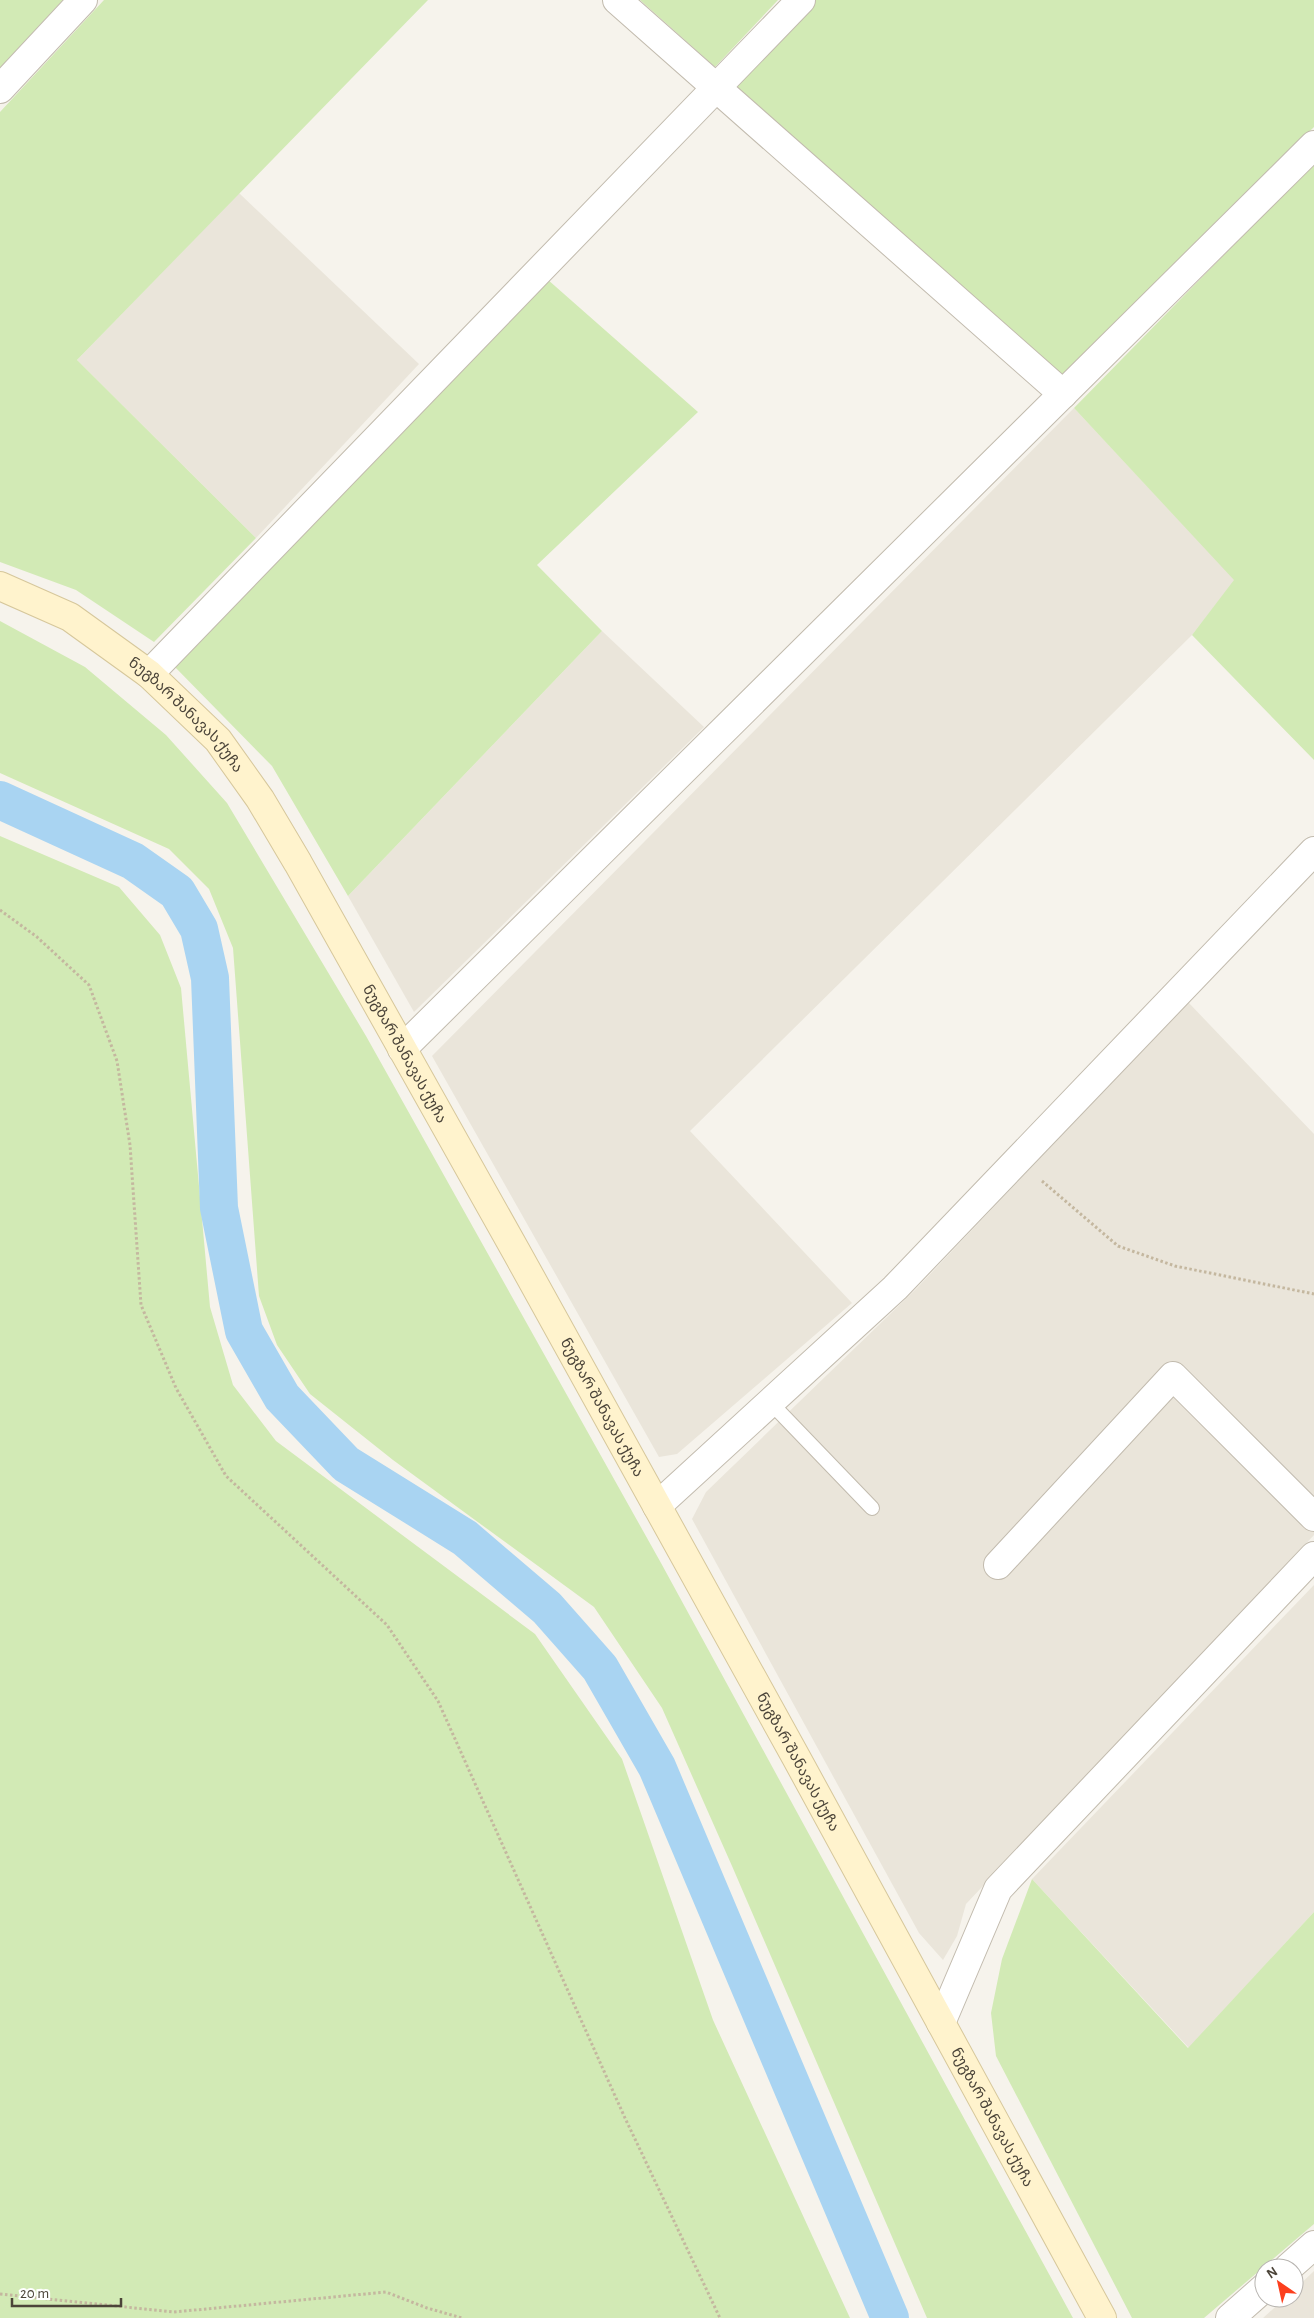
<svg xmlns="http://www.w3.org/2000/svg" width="1314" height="2318" viewBox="0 0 1314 2318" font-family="'Alegreya Sans','Noto Sans Georgian',sans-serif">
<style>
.residential{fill:#eae5da}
.green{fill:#d2eab5}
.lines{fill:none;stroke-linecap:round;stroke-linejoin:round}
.canal{stroke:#a9d4f2;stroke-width:38}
.service-casing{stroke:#c2bbae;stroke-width:16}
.minor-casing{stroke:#c2bbae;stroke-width:30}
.secondary-casing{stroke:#d6c79b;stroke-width:30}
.path{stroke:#c4b79f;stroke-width:3;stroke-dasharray:2.5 2.5;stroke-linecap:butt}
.service{stroke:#fff;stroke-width:14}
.minor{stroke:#fff;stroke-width:28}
.secondary{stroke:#fff3cd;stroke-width:28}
.labels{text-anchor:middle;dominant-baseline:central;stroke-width:4.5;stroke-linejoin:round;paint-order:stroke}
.street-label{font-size:15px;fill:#4b4439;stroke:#fff}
</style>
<rect width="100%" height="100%" fill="#f6f3ec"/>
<g class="residential">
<polygon points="239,193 419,364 256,538 77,360"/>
<polygon points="1074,408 1235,580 1192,635 690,1131 852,1303 677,1454 659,1457 432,1056"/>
<polygon points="602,631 704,727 414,1012 348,896"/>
<polygon points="1188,1002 1314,1134 1314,1535 966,1904 957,1936 943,1960 919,1933 692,1519 706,1492 916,1289"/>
<polygon points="1314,1585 1314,1912 1189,2048 1032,1879"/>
<polygon points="1314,2271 1314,2318 1263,2318 1285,2298 1294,2298 1294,2290"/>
</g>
<g class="green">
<polygon points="0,0 63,0 0,68"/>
<polygon points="104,0 428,0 77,360 256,538 154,642 76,590 0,562 0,112"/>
<polygon points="640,0 778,0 715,67"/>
<polygon points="816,0 1314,0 1314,127 1061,376 734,86"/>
<polygon points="1314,163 1314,760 1192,635 1234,580 1074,408"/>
<polygon points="547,279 698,412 537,565 602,631 348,896 272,766 174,666"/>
<polygon points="0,621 85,667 166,735 227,803 366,1036 661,1563 1073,2318 927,2318 732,1866 662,1708 594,1607 393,1460 310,1394 277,1345 259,1296 233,948 209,889 169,849 0,773"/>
<polygon points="0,836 119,887 160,935 181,988 210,1307 233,1385 276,1441 535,1634 622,1759 713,2020 850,2318 0,2318"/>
<polygon points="1032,1879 1188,2048 1314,1912 1314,2224 1204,2318 1132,2318 996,2056 991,2013 1002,1959"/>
</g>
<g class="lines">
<polyline class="canal" points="0,800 133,861 177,892 199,929 210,978 219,1208 244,1331 282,1397 346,1464 465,1538 547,1608 600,1668 657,1767 890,2318"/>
<defs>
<polyline id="service" points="770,1402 872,1508"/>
<g id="minor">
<polyline points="617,0 1063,394"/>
<polyline points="0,89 83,0"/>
<polyline points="149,674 801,0"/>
<polyline points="402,1049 1314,145"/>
<polyline points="657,1506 895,1288 1314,851"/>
<polyline points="998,1565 1173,1376 1314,1517"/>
<polyline points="941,2023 998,1889 1314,1556"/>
<polyline points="1288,2268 1314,2245"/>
<polyline points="1230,2318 1264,2288"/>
</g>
<g id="secondary">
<path id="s1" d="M0,586L70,617L149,674L218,740L260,799L298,863L517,1253L797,1759L1102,2318"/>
</g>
</defs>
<use href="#service" class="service-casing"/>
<use href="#minor" class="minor-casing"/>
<use href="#secondary" class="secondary-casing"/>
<g class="path">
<polyline points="0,910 37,937 89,985 117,1061 130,1145 141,1305 176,1388 226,1476 387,1625 438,1701 625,2118 720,2318"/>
<polyline points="1042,1181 1118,1246 1175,1266 1314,1294"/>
<polyline points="0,2294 174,2312 386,2292 427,2308 462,2318"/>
</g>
<use href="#service" class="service"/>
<use href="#minor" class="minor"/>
<use href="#secondary" class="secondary"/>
</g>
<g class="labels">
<g class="street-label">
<text stroke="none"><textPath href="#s1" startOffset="229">ნუგზარ შანავას ქუჩა</textPath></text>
<text stroke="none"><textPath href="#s1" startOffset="635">ნუგზარ შანავას ქუჩა</textPath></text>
<text stroke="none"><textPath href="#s1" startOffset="1040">ნუგზარ შანავას ქუჩა</textPath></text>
<text stroke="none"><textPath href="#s1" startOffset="1445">ნუგზარ შანავას ქუჩა</textPath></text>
<text stroke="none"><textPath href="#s1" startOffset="1850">ნუგზარ შანავას ქუჩა</textPath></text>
</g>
</g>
<g transform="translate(1279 2283) rotate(326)"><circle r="24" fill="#ffffff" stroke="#b7b4b0"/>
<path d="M0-4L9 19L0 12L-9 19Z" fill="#fc3f1d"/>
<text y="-8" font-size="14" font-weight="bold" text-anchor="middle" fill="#4b4439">N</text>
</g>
<path d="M12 2298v8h109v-8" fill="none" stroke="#4b4439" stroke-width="2.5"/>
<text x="20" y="2298" font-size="15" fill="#4b4439" stroke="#ffffff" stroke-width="4" paint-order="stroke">20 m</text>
</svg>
